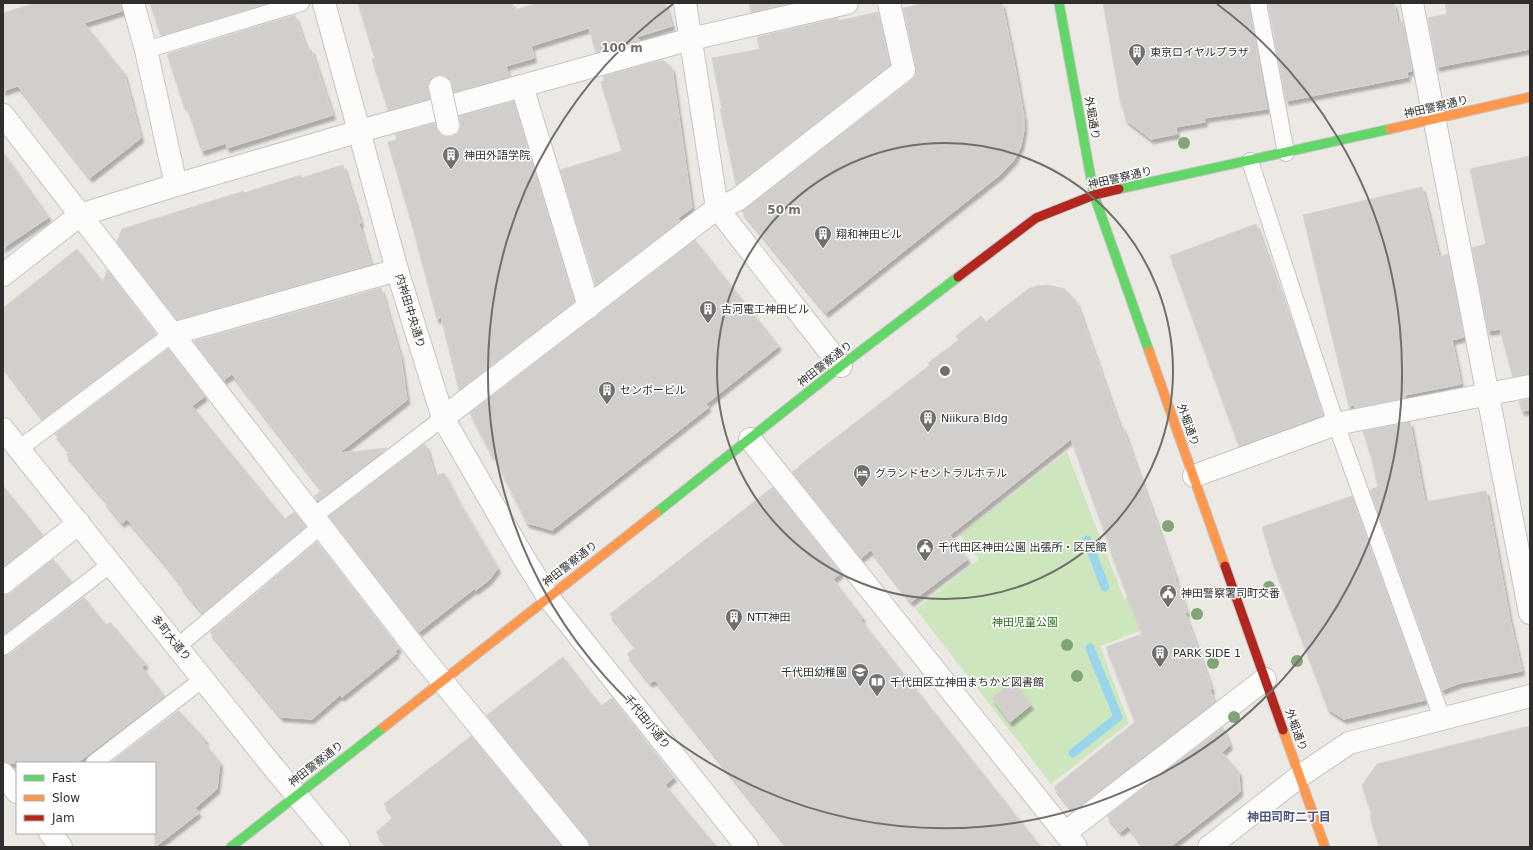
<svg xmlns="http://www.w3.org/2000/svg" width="1533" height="850" viewBox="0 0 1533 850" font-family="'DejaVu Sans','Noto Sans JP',sans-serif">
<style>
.green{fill:#cee6be}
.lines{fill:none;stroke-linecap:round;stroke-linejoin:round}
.stream{stroke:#99d6ec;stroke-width:9}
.building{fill:#d1cecb;stroke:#d7d4d0;filter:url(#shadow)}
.lane-casing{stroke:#c5c4c5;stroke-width:18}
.street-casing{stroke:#c5c4c5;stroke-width:24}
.fast-casing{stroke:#c5c4c5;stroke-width:11}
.slow-casing{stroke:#c5c4c5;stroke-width:11}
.jam-casing{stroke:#c5c4c5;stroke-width:11}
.lane{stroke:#fcfcfb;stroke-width:16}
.street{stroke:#fcfcfb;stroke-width:22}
.fast{stroke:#63d668;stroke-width:9}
.slow{stroke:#ff974d;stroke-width:9}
.jam{stroke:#b3261e;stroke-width:9}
.street-bridge-casing{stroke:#c5c4c5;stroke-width:24;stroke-linecap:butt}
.street-bridge{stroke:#fcfcfb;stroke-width:22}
.tree{fill:#82a575}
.ring{fill:none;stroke:#706f6e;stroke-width:2}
.labels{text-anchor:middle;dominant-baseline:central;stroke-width:3;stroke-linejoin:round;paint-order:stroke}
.poi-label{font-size:11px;fill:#2e2e2e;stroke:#fff;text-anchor:start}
.street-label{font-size:11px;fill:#2e2e2e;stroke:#fff}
.park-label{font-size:11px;fill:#2c6e1b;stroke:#fff}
.neighbourhood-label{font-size:12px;font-weight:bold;fill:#4d5680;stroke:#fff}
.centre{fill:#706f6e;stroke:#fff;stroke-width:2}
.ring-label{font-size:12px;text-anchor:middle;font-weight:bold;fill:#706f6e;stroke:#fff;stroke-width:3;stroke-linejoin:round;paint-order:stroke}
</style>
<defs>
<filter id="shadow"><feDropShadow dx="2.5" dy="4.5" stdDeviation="1" flood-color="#0004"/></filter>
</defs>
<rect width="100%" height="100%" fill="#ece8e4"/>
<polygon class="green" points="1067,452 1124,599 1141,594 1153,626 1100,646 1129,723 1051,784 916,609 979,559 960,535"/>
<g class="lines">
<g class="stream">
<polyline points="1087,540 1105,587"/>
<polyline points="1073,753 1118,717 1090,648"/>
</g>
</g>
<g class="building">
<polygon points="35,3 121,3 122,11 84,23 124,73 141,138 90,178 18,86 3,91 3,13"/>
<polygon points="150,3 268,3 161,36"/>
<polygon points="358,3 512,3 514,10 539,3 665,3 672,26 636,37 640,40 596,52 589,28 531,46 534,58 506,66 509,77 454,92 449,78 443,75 437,75 431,78 428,84 430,99 388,110 372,59 375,59"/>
<polygon points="749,3 791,3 751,12"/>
<polygon points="926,3 1002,3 1014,62 1024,117 1024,130 1021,146 1014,160 1001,174 826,313 742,211 912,80 916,74 916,67 903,8"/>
<polygon points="1103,3 1249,3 1267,109 1204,118 1205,122 1176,127 1177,134 1151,139 1126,120 1122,104 1121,105"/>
<polygon points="1268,3 1394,3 1398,23 1403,22 1412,71 1407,72 1408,77 1286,101"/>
<polygon points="1445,3 1530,3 1530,49 1437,67 1428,18 1447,14"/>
<polygon points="878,12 890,65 736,185 720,108 722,110 712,58 760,49 757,37 838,18 838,21"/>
<polygon points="295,15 307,50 311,49 333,115 227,148 226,143 202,151 186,105 184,106 167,54"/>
<polygon points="663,60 672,68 692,208 678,218 680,221 596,285 560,170 622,151 601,82 604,81 603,76"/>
<polygon points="514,101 574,302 459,390 441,317 437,319 413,228 388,142 397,140 395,134 435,123 439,133 445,136 451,136 457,133 460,128 459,116"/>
<polygon points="3,152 49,217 3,248"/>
<polygon points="1530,156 1530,374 1513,377 1500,329 1488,331 1472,248 1486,244 1470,169"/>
<polygon points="343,165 361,223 359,224 371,264 177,320 117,242 122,229 244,191 244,193 301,175 301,178"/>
<polygon points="1422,187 1439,257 1448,254 1464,337 1452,340 1461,384 1405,395 1405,398 1355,408 1354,404 1349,407 1303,215"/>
<polygon points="1256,224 1323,415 1239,446 1170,256"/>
<polygon points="695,240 779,346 706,404 709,407 552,530 527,523 493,454 492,455 470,413"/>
<polygon points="77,249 103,282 107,270 156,334 43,419 3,366 3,308"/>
<polygon points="1048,285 1065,289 1076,301 1120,427 1122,426 1176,578 1175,578 1187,612 1185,613 1212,689 1210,690 1214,702 1073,811 1054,787 1135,722 1106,647 1142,634 1111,553 1112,553 1071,439 950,535 968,559 911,602 871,550 861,558 792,472 800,467 799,466 930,365 928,363 959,340 956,336 981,316 986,322 1028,289 1037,286"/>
<polygon points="381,288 401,358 407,400 339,453 387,448 318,501 314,496 322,490 232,374 224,380 194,341"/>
<polygon points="168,349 205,396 192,406 285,519 294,512 306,527 203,613 181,587 182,586 167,566 127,519 122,523 105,502 106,501 66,454 70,452 55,434"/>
<polygon points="1530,399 1530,410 1522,411 1519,401"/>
<polygon points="1410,422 1425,502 1486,491 1510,620 1522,671 1460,683 1442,690 1370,490 1378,487 1371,456 1363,431"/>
<polygon points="423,445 426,445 435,476 444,473 459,502 498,568 490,579 476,590 474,589 419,632 329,516"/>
<polygon points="3,486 43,535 5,566 3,563"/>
<polygon points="773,487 841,573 833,579 863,618 861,620 1041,847 788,847 655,680 650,683 627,654 636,647 610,614"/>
<polygon points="1352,496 1425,700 1344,719 1328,709 1272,561 1262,527"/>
<polygon points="317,542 399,648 395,651 397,653 342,697 340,695 312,719 281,717 210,632"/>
<polygon points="53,559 72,582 3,635 3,596 11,593"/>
<polygon points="84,597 106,625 110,622 146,664 142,667 165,696 77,763 9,763 3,762 3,656 9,655"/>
<polygon points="563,657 601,706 612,698 674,777 665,785 717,847 590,847 588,839 490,720 487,715"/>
<polygon points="1013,681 1031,705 1010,722 992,698"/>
<polygon points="178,712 179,711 206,740 204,742 220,762 217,789 195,808 199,813 155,847 155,763 110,763 178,711"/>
<polygon points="1530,726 1530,847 1379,847 1370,816 1372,815 1362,785 1377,764"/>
<polygon points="1223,727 1230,745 1222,752 1239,772 1240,792 1170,847 1144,847 1128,826 1120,832 1107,816"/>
<polygon points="471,736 562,847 388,847 376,832 394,817 384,804"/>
</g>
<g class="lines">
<defs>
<g id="lane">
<polyline points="1258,3 1286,153"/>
<polyline points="146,50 301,3"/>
<polyline points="1250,161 1336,424 1442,718"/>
<polyline points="19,449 172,334"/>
<polyline points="314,516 443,418"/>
<polyline points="3,647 111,564"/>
<polyline points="177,647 321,526"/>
<polyline points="94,763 203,679"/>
</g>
<g id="street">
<polyline points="133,3 146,50 176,185"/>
<polyline points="324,3 397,270 443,418 522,555 548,597 747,847"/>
<polyline points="685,3 717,208 841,366"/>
<polyline points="1412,3 1530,613"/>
<polyline points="522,86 589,307"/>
<polyline points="3,115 416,649 578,847"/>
<polyline points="3,275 80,215 176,185 360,131 691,39 847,3"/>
<polyline points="172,334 397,270"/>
<polyline points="443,418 717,208 737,200 904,70 889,3"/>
<polyline points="3,429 265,757 339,847"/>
<polyline points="750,439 1076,847"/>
<polyline points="1194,476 1336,424 1530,386"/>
<polyline points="3,583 79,523"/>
<polyline points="3,774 17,792"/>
<polyline points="50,833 61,847"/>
<polyline points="1065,833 1265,679"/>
<polyline points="1209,847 1300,776 1349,743 1530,696"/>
</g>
<g id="fast">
<polyline points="1059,3 1094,195 1149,351"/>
<polyline points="1119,189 1390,129"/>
<polyline points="656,513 841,366 958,277"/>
<polyline points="231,847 384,727"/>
</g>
<g id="slow">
<polyline points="1390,129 1530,97"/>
<polyline points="1149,351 1225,566"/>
<polyline points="384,727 656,513"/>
<polyline points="1283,730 1325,847"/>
</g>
<g id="jam">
<polyline points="958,277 1036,218 1094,195 1119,189"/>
<polyline points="1225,566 1283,730"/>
</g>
</defs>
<use href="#lane" class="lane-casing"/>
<use href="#street" class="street-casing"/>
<use href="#fast" class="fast-casing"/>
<use href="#slow" class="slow-casing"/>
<use href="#jam" class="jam-casing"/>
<use href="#lane" class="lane"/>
<use href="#street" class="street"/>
<use href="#fast" class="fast"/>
<use href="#slow" class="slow"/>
<use href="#jam" class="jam"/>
<defs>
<polyline id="street-bridge" points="440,87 448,124"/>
</defs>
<use href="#street-bridge" class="street-bridge-casing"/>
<use href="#street-bridge" class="street-bridge"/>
</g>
<g class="tree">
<circle cx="1184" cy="143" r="6"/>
<circle cx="1168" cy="526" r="6"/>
<circle cx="1269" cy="587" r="6"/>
<circle cx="1197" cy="614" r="6"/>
<circle cx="1067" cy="645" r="6"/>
<circle cx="1297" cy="661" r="6"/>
<circle cx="1213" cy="663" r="6"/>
<circle cx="1077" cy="676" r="6"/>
<circle cx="1234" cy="717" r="6"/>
</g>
<g class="ring">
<circle cx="945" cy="371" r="228"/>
<path d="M1217 4A457 457 0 1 1 673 4"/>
</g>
<defs>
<symbol id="building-pin" viewBox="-11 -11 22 30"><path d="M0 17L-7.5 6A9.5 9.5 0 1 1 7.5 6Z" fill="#706f6e" stroke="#fff"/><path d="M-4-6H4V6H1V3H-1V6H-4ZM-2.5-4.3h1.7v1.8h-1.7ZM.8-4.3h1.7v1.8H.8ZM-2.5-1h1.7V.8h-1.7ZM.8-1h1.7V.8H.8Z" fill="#fff"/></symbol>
<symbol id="hotel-pin" viewBox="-11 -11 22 30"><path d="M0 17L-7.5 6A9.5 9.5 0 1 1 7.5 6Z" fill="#706f6e" stroke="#fff"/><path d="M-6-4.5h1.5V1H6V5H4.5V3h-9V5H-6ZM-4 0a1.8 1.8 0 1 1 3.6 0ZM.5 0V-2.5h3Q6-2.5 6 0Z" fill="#fff"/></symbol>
<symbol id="civic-pin" viewBox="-11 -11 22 30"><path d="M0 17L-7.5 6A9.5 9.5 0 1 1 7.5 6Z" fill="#706f6e" stroke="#fff"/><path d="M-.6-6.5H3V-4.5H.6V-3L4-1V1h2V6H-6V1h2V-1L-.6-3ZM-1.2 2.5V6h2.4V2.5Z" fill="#fff"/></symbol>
<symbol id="school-pin" viewBox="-11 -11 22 30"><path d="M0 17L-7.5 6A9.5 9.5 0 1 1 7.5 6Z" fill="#706f6e" stroke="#fff"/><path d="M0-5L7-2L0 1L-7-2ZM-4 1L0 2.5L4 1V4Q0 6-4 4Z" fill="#fff"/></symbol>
<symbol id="library-pin" viewBox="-11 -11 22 30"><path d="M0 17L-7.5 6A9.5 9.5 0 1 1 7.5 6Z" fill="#706f6e" stroke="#fff"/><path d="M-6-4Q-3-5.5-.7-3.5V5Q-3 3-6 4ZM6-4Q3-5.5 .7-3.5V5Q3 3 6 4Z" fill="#fff"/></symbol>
</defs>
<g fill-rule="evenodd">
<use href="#building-pin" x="1127" y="42" width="20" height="27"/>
<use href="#building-pin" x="441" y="145" width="20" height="27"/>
<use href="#building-pin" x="813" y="224" width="20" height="27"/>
<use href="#building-pin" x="698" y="299" width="20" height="27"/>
<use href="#building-pin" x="597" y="380" width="20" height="27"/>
<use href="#building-pin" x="918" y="408" width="20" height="27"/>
<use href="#hotel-pin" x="852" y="463" width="20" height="27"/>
<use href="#civic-pin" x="915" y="537" width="20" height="27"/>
<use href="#civic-pin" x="1158" y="583" width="20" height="27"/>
<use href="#building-pin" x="724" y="607" width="20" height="27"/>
<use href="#building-pin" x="1150" y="643" width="20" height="27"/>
<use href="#school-pin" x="850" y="662" width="20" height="27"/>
<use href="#library-pin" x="867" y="672" width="20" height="27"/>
</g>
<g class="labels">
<g class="poi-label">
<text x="1150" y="52">東京ロイヤルプラザ</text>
<text x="464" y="155">神田外語学院</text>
<text x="836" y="234">翔和神田ビル</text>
<text x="721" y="309">古河電工神田ビル</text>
<text x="620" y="390">センボービル</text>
<text x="941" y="418">Niikura Bldg</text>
<text x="875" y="473">グランドセントラルホテル</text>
<text x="938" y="547">千代田区神田公園 出張所・区民館</text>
<text x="1181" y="593">神田警察署司町交番</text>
<text x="747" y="617">NTT神田</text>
<text x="1173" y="653">PARK SIDE 1</text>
<text x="847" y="672" text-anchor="end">千代田幼稚園</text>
<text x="890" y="682">千代田区立神田まちかど図書館</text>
</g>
<g class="street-label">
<text transform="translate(1436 107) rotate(-13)">神田警察通り</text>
<text transform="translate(1092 118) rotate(80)">外堀通り</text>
<text transform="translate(1120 178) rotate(-13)">神田警察通り</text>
<text transform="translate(410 311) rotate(73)">内神田中央通り</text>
<text transform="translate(825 364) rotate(-38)">神田警察通り</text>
<text transform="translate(1188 425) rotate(70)">外堀通り</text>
<text transform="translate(570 564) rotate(-38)">神田警察通り</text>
<text transform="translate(171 638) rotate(51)">多町大通り</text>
<text transform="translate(647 722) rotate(51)">千代田小通り</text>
<text transform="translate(1296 730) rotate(70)">外堀通り</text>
<text transform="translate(316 764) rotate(-38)">神田警察通り</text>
</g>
<g class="park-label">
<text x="1025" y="622">神田児童公園</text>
</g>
<g class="neighbourhood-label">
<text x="1289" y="817">神田司町二丁目</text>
</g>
</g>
<circle cx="945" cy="371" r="6" class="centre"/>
<g class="ring-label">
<text x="622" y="52">100 m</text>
<text x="784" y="214">50 m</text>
</g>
<rect width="1533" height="850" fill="none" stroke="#2e2e2e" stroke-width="8"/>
<rect x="16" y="762" width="140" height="72" fill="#ffffff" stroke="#ababab"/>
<rect x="24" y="775" width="20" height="6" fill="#63d668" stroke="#ababab"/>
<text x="52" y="782" font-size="12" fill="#2e2e2e">Fast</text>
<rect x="24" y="795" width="20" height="6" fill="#ff974d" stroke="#ababab"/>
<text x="52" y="802" font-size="12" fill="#2e2e2e">Slow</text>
<rect x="24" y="815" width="20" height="6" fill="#b3261e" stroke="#ababab"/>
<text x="52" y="822" font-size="12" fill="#2e2e2e">Jam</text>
</svg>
